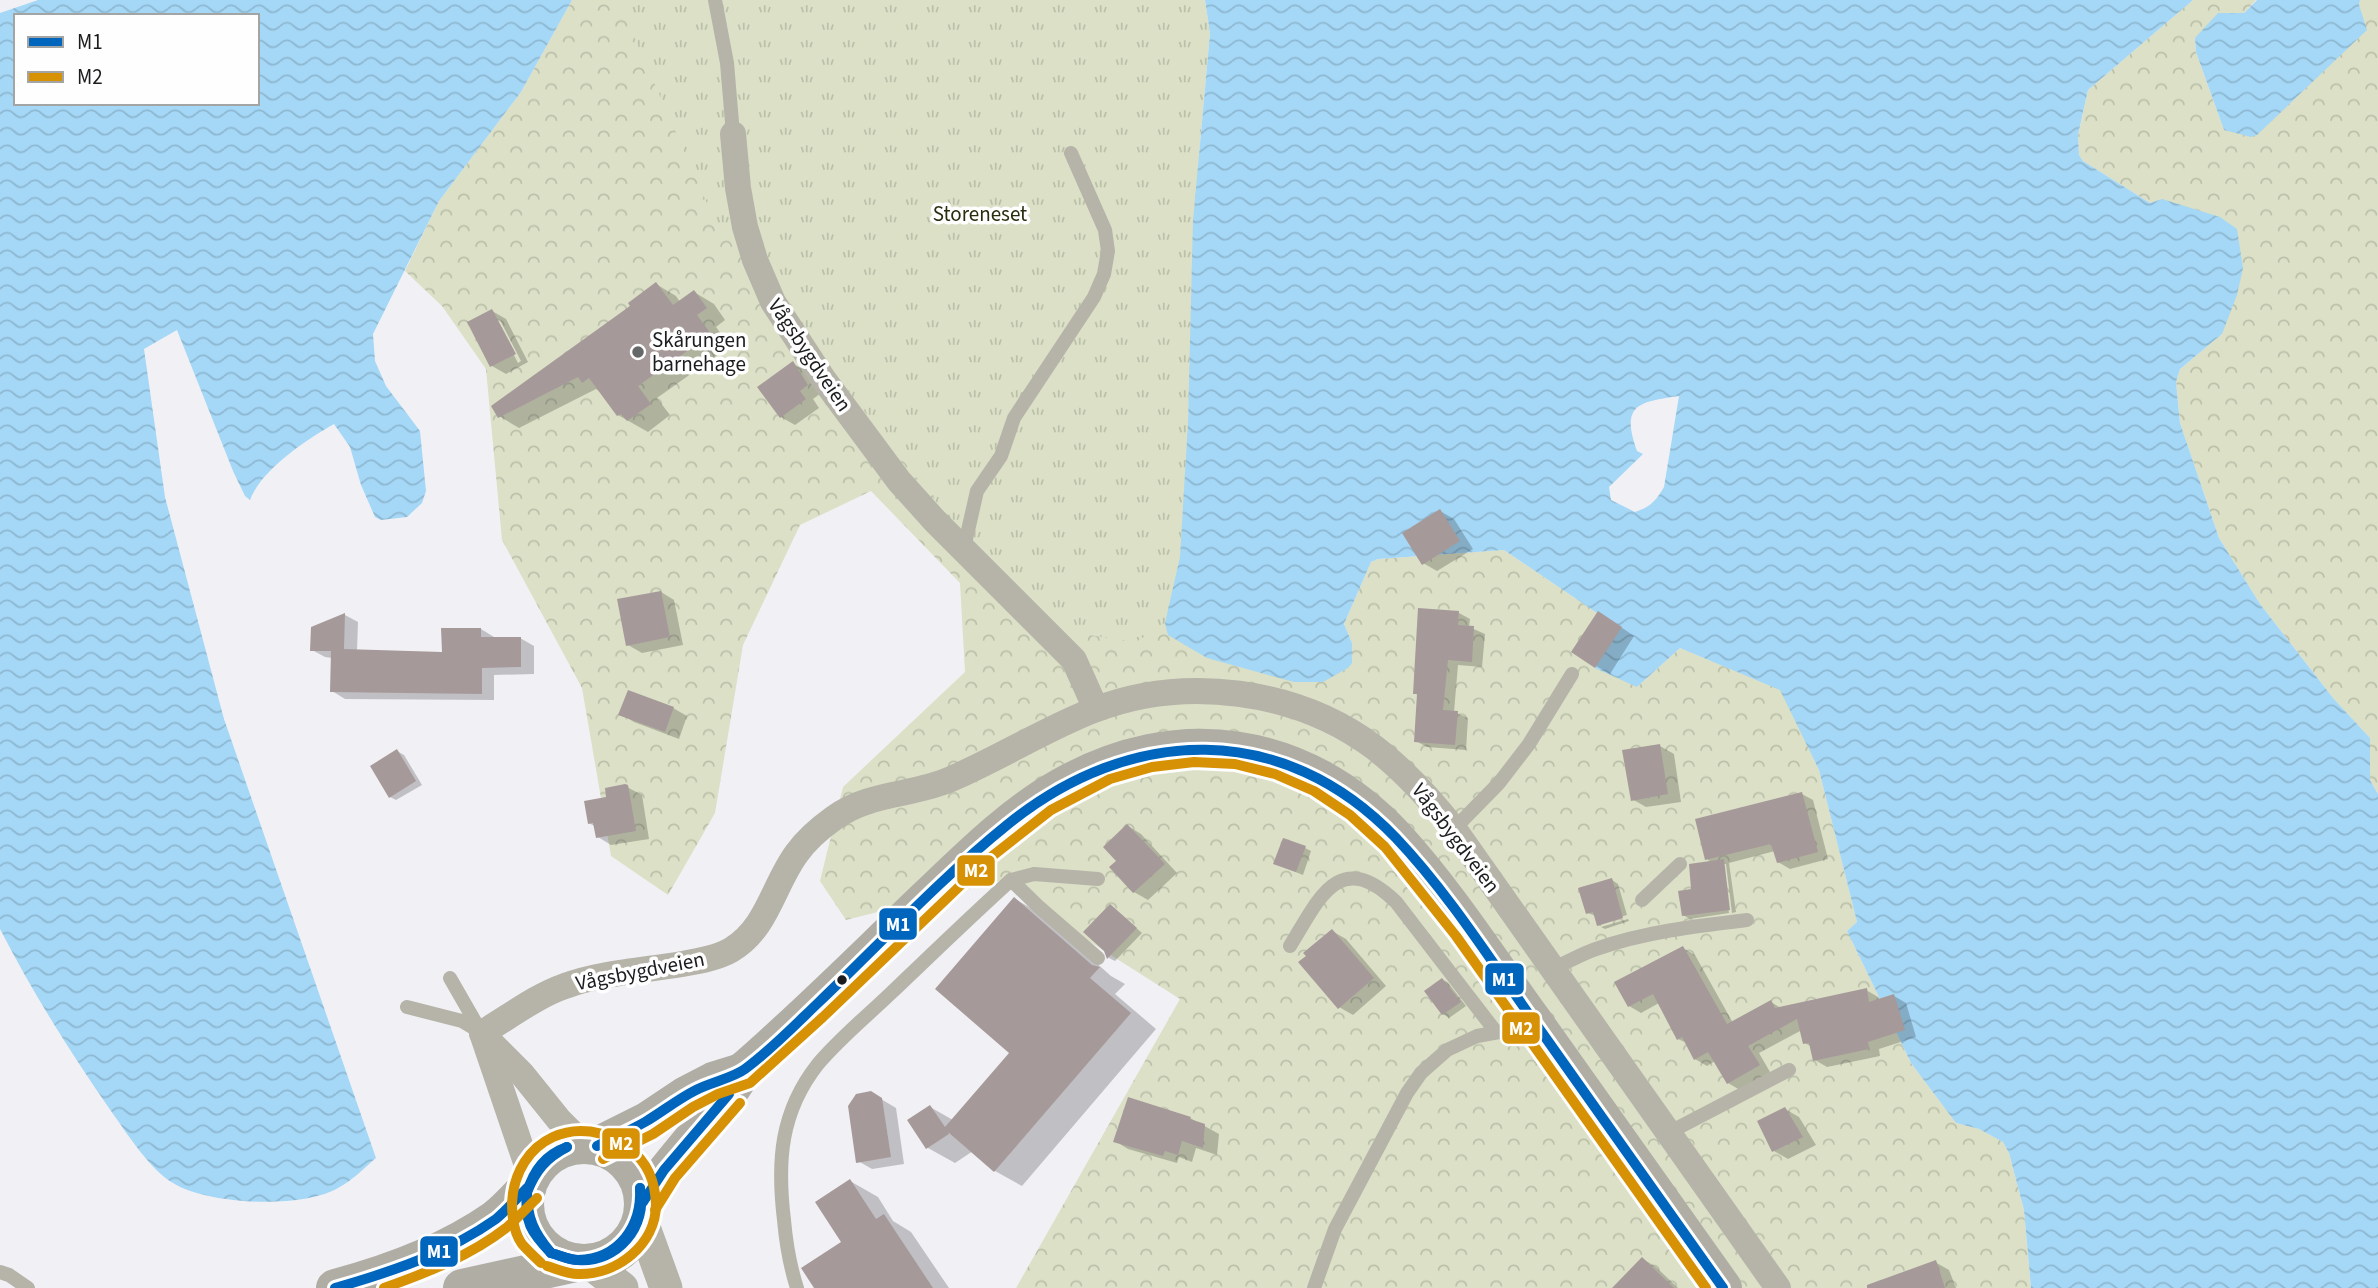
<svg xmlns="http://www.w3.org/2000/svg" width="2378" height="1288" viewBox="0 0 2378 1288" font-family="'Source Sans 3',sans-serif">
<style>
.forest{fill:url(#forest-crowns)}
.park{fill:url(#park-tufts)}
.water{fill:url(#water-waves);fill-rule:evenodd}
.shadow{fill:#0003;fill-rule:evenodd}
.building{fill:#a69999}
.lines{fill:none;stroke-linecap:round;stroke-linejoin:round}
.service{stroke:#b6b3a9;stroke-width:14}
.minor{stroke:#b6b3a9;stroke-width:26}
.tertiary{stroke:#b6b3a9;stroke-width:33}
.primary{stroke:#b0ada5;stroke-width:38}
.bus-1-casing{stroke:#fefefe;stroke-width:16}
.bus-2-casing{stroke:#fefefe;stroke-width:16}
.bus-1{stroke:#0065bd;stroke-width:10}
.bus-2{stroke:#d69104;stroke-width:10}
.poi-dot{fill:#666769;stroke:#fefefe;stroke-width:2.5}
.bus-dot{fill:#1b1c1e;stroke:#fefefe;stroke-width:2.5}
.labels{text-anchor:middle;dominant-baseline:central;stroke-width:7;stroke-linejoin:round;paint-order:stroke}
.park-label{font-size:21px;fill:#282d0e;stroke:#fefefe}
.poi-label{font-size:21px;fill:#1b1c1e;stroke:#fefefe;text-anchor:start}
.street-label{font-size:21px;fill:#1b1c1e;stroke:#fefefe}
.line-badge{stroke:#fefefe;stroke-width:2.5}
.badge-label{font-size:19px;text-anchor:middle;font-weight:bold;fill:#fff}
</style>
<defs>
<pattern id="forest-crowns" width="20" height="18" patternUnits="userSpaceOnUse" patternTransform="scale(1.75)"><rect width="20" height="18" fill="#dbe0c6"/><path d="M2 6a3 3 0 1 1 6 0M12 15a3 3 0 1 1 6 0" fill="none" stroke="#bbc0aa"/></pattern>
<pattern id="park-tufts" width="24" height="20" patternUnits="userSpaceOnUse" patternTransform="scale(1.75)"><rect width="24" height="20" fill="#dbe0c6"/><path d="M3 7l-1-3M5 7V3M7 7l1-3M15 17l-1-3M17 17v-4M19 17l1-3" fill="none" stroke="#bbc0aa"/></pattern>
<pattern id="water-waves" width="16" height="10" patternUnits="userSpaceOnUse" patternTransform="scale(1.75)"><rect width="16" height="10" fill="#a5d7f6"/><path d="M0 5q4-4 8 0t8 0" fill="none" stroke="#8db8d2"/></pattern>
</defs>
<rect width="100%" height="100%" fill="#f1f1f5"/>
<g class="forest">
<polygon points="572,0 1205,0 1188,423 1352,643 1344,624 1371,562 1378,559 1504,550 1597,613 1637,687 1680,648 1781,690 1819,770 1857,922 1847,931 1911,1063 1956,1123 1979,1129 2003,1142 2009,1153 2024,1210 2031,1288 1016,1288 1180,999 1054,919 1011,878 846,920 820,881 843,787 965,672 960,583 871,491 800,525 743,645 715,813 668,895 611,856 582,688 502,540 486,369 442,306 405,271 439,201 521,92"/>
<polygon points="2193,0 2256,0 2244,13 2195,39 2196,52 2224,130 2359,5 2360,0 2378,0 2378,794 2370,780 2370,738 2333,698 2260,604 2219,538 2180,423 2176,381 2180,369 2222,334 2162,199 2150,203 2083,161 2079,155 2078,136 2088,90"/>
</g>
<polygon class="park" points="618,0 1205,0 1210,33 1193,221 1188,423 1180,557 1165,623 1136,642 1035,627 716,224"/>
<g class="water">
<path d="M38,0H572L521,92L439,201L373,334L375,361L386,386L420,431L426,491L422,503L407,517L381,520L375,517L361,485L350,447L334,424C307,439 261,470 250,500L245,496L233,471L177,330L144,349L165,497L224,719L376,1158C364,1168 352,1181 338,1188C302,1209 208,1205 173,1183C150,1170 126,1132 111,1111C70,1052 33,993 0,929V13ZM16,16H257V103H16Z"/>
<path d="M1205,0H2193L2088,90L2078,135L2079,155L2083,161L2150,203L2162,199L2220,217L2237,229L2243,268L2237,295L2222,334L2180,369L2176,382L2180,423L2219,538L2260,604L2333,698L2370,738V780L2378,794V1288H2031L2024,1210L2009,1153L2003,1142L1979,1129L1956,1123L1911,1063L1847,931L1857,922L1819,770L1780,690L1680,648L1637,687L1595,668L1597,613L1504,550L1378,559L1371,562L1344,624L1352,643V663L1348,668L1323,682H1294L1207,658L1168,635L1165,623L1180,557L1188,423L1193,221L1210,33ZM1679,396L1664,487C1656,501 1650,507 1635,512L1611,500L1609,487L1643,454L1637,451C1620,404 1639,402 1679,396Z"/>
<polygon points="2257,0 2360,0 2359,5 2367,30 2257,135 2251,137 2224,130 2196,52 2195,38 2218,13 2244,13"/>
</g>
<g class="shadow">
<polygon points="656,284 676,296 680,302 694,292 714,304 725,320 716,327 730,346 657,398 670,415 648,432 618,415 602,393 596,389 519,428 499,416"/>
<path d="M492,311L506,319L528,362L506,374L492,366L469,323ZM496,320H500L521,361L518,363Z"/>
<polygon points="793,364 807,371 821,393 813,399 819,408 795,425 781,417"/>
<polygon points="1440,511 1454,519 1473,549 1437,571 1423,563"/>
<polygon points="661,592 674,600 683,645 642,653 628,645"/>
<polygon points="1459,613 1470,619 1469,627 1485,634 1482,667 1458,665 1454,712 1468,718 1466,750 1427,747 1416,741 1418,695 1414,693"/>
<polygon points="345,615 358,622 357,651 443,654 481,629 494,637 520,638 534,646 534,674 494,675 494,700 345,699 332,691 332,658 325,657 312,650 313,628"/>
<polygon points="1612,621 1634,636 1610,674 1596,666"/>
<polygon points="673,708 687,716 679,739 634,722 621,714"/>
<polygon points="1660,746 1674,754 1681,802 1646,807 1632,799"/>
<polygon points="397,751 404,755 422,785 396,800 390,797"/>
<polygon points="625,786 642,795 649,839 611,845 598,837 596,827 589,823 608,798"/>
<polygon points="1802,794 1813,800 1828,859 1790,869 1778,862 1775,851 1729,863 1736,912 1732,913 1726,864 1722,864 1729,913 1690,919 1683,915 1693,891 1712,863 1707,859"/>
<polygon points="1128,826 1141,834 1177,873 1148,900 1134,892 1118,861"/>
<polygon points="1305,848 1311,851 1303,875 1275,864"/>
<polygon points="1612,880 1618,884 1627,915 1601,923 1601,926 1598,925 1596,916 1588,913"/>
<polygon points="1015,899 1041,914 1111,976 1125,984 1115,994 1156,1029 1022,1186 995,1171 973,1151 955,1163 928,1148 930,1107 953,1120 1011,1052"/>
<polygon points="1111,906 1142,933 1115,961 1109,958 1106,950"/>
<polygon points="1628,919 1629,921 1605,929 1601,927"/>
<polygon points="1332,931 1346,939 1386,986 1353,1015 1339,1007"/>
<polygon points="1683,948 1695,955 1733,1023 1771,1002 1781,1008 1866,990 1878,997 1879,1001 1894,996 1906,1003 1916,1037 1879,1049 1880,1056 1827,1067 1815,1060 1812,1047 1805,1043 1802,1030 1759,1053 1770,1072 1740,1090 1728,1083 1715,1061 1707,1066 1695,1059 1687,1043 1678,1039 1659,1003 1641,1013 1629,1006"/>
<polygon points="1443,980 1449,984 1466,1006 1449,1018 1443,1014"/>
<polygon points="871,1093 896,1108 904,1164 872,1169 858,1161"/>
<polygon points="1129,1099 1190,1118 1219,1134 1217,1155 1196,1148 1192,1162 1179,1157 1177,1163 1128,1149 1115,1141"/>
<polygon points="1785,1109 1799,1117 1816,1145 1788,1159 1774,1151"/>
<polygon points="850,1181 878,1197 893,1221 911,1232 949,1288 817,1288 844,1242"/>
<polygon points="1643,1259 1656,1267 1678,1288 1621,1288"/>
<polygon points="1935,1262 1949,1270 1956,1288 1883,1288"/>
</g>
<g class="building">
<polygon points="656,282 673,305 694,290 707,308 697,315 711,334 638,386 651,404 627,421 621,414 617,416 589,378 582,383 578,377 498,418 491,406 630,306 628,303"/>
<polygon points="492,309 516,354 490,367 467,322"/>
<polygon points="793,361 808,385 800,391 806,399 780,418 757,387"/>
<polygon points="1440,509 1460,541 1422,565 1402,533"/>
<polygon points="661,591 670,637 626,646 617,599"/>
<polygon points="1418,608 1459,611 1458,625 1474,626 1472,662 1448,660 1443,710 1458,711 1455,745 1414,742 1417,694 1413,694"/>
<polygon points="1598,611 1622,627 1595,668 1571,652"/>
<polygon points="345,613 344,649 442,652 441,628 481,628 481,637 521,637 521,667 482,668 482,694 330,692 331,651 310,651 311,627"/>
<polygon points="628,690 674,707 665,732 618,715"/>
<polygon points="1660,744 1668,794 1631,801 1622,750"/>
<polygon points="397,749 416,781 389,798 370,766"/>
<polygon points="625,784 628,785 636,831 596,838 593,823 588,824 584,801 606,797 605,788"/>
<polygon points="1802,792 1818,852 1777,863 1771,844 1705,860 1695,819"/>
<polygon points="1127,824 1165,864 1133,893 1109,867 1116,861 1103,847"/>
<polygon points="1283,838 1306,846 1296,872 1273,864"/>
<polygon points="1724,859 1730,910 1682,916 1678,891 1691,889 1689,864"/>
<polygon points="1612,878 1623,918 1597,926 1593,912 1586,914 1578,888"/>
<polygon points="1014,897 1092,965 1100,967 1090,978 1131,1013 994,1172 948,1132 949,1134 926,1149 907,1120 930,1105 945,1127 1009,1053 935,989"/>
<polygon points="1110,904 1137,928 1107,959 1104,951 1083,932"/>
<polygon points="1332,929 1374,978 1338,1009 1298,962 1306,956 1303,953"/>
<polygon points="1683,946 1727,1024 1771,1000 1775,1008 1867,988 1869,1002 1894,994 1905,1030 1868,1042 1869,1049 1813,1061 1809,1043 1803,1044 1797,1019 1748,1046 1760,1065 1727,1084 1708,1052 1694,1060 1682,1037 1677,1040 1653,994 1628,1007 1614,982"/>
<polygon points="1442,978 1461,1002 1442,1015 1424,991"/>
<polygon points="871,1091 882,1098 891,1157 856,1163 848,1106 856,1094"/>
<polygon points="1128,1097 1191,1117 1190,1119 1205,1124 1203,1148 1182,1141 1178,1155 1165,1151 1163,1156 1113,1142"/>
<polygon points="1785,1107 1803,1137 1772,1152 1757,1121"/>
<polygon points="850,1179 876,1219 884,1214 933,1288 814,1288 801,1268 841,1242 815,1202"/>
<polygon points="1642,1257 1674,1288 1612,1288"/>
<polygon points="1936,1260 1945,1288 1867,1288 1867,1285"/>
</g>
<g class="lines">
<g class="service">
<polyline points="715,0 727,63 733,134"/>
<polyline points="964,548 977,491 1001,456 1014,418 1094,297 1104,274 1108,251 1105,230 1071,153"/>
<polyline points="1454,829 1499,783 1529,744 1572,674"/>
<polyline points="1011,880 1039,907 1098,958"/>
<polyline points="1642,900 1680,864"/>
<path d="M1290,946C1319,899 1339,847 1396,902L1496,1032"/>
<path d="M1552,969C1566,963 1581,954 1596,949C1644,932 1696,926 1747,920"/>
<polyline points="450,978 481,1032"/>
<polyline points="407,1007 462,1021 482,1033"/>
<polyline points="1668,1133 1789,1070"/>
<polyline points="0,1272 9,1275 28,1288"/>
<path d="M797,1288C790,1266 786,1243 784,1220C777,1162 780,1112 818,1064C840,1038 867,1016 891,993C931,955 970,917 1011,880L1034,874L1098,879"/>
<polyline points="1314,1288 1335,1229 1407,1093 1421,1073 1447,1050 1477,1036 1516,1029 1532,1022"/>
</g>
<g class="minor">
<polyline points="733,134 738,188 745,227 755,260 773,302 824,380 899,481 935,521 1074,660 1096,709"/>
<path d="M482,1033C509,1017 536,996 565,986C599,973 646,970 682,964C699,961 717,958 731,950C768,928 773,885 797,853C807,839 820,828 834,818C869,792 913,796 951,779C1000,758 1045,729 1094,710C1184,675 1297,689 1375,748C1405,771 1430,799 1454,829L1778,1288"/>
<polyline points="482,1033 531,1177"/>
<polyline points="485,1037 522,1074 559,1120 584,1145"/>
</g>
<g class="tertiary">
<polyline points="641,1219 666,1288"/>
<polyline points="590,1263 622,1288"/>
</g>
<g class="primary">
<circle cx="584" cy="1204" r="59"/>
<polyline points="597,1146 647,1121 686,1095 713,1081 742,1072"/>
<path d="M643,1202C674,1157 714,1119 742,1072C807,1016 868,954 930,895C971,856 1012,815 1061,787C1177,721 1303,739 1395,837C1447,894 1489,960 1534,1022C1597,1111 1660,1199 1723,1288"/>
<path d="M335,1288C391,1273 448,1252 495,1219C507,1210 517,1198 527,1188"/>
<polyline points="462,1288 576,1263"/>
</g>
<defs>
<g id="bus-1">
<path d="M597,1146C613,1138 629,1131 645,1122C662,1112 678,1099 696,1090C711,1082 733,1078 745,1069C771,1050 795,1025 818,1003C881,943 940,879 1007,825C1130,725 1283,720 1396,838C1450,895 1493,964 1538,1027C1599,1114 1661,1201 1723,1288"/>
<path d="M527,1192C527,1218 534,1233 551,1253"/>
<path d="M527,1192C524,1222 531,1232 551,1253"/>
<path d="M527,1192C534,1170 545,1155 567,1147"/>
<path d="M527,1192C536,1170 546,1158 567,1147"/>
<polyline points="643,1202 664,1170 729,1094"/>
<path d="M551,1253C559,1255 570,1260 578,1260C619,1259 642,1226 640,1188"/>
<path d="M551,1253C559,1255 569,1260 578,1260C618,1263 648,1226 640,1188"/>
<path d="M335,1288C391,1272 448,1253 496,1219C507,1210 517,1198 527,1188"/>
</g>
<g id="bus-2">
<polyline points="603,1159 653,1134 693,1107 718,1094 750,1083 823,1017 986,861 1051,810 1110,779 1152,767 1194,762 1235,764 1275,774 1314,791 1350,815 1385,847 1456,936 1706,1288"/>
<polyline points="655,1210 675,1178 740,1103"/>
<path d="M541,1263C535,1257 528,1251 522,1244C514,1233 512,1217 512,1203C515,1139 579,1109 630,1149C648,1163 655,1181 656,1204C656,1245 617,1275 578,1274C568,1274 557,1269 547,1266"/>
<path d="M384,1288C426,1273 470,1256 506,1228C517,1219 527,1208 537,1198"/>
</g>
</defs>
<use href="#bus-1" class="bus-1-casing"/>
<use href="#bus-2" class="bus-2-casing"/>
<use href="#bus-1" class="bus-1"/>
<use href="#bus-2" class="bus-2"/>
</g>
<circle class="poi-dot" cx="638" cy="352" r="7"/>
<circle class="bus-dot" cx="842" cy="980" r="6"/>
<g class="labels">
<g class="park-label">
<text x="980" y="214">Storeneset</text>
</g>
<g class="poi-label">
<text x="652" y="340">Skårungen<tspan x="652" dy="24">barnehage</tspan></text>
</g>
<g class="street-label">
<text transform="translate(810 355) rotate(56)">Vågsbygdveien</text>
<text transform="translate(1456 838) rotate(53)">Vågsbygdveien</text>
<text transform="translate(640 971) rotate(-11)">Vågsbygdveien</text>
</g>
</g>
<g class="line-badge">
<rect x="956" y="854" width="40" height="33" rx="7" fill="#d69104"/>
<rect x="878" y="907" width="40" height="34" rx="7" fill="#0065bd"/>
<rect x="1484" y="962" width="41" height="34" rx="7" fill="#0065bd"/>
<rect x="1501" y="1011" width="40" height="34" rx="7" fill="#d69104"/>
<rect x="601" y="1127" width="40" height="33" rx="7" fill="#d69104"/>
<rect x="419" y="1235" width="40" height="33" rx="7" fill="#0065bd"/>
</g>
<g class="badge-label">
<text x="976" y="877">M2</text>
<text x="898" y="931">M1</text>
<text x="1504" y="986">M1</text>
<text x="1521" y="1035">M2</text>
<text x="621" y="1150">M2</text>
<text x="439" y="1258">M1</text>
</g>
<rect x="14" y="14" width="245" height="91" fill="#fefefe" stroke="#a3a4a4" stroke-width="2"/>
<rect x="28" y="37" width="35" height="10" fill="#0065bd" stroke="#a3a4a4" stroke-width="2"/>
<text x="77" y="49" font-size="21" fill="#1b1c1e">M1</text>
<rect x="28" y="72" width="35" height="10" fill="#d69104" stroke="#a3a4a4" stroke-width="2"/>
<text x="77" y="84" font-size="21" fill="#1b1c1e">M2</text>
</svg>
